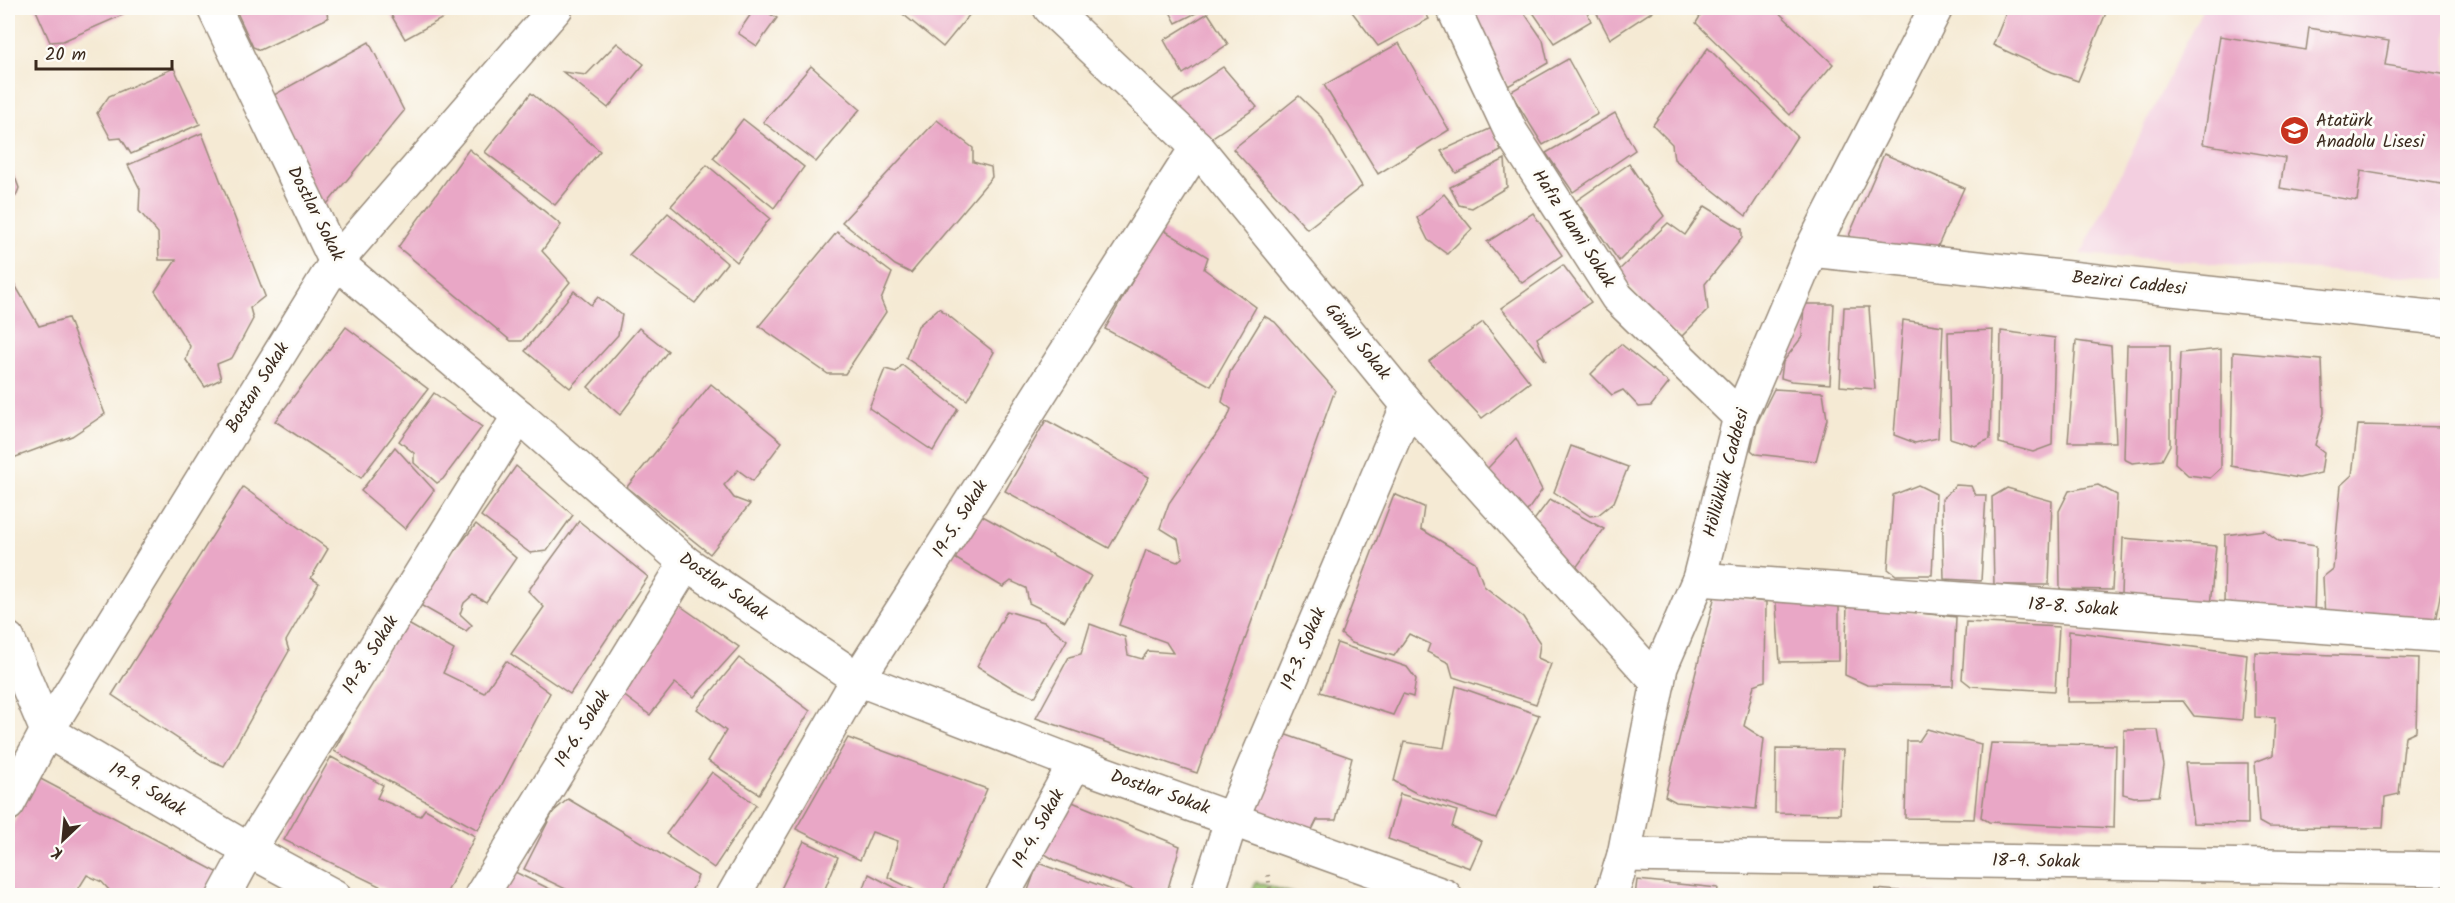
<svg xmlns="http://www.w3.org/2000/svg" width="2455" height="903" viewBox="0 0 2455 903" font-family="Kalam,sans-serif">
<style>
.built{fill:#f3cfe0}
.green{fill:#99c36f;stroke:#6a7646;stroke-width:1.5}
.building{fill:#e9a7c6}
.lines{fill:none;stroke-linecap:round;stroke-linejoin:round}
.minor-casing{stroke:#988a79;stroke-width:36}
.path{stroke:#988a79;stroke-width:4;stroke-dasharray:1.5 4.5;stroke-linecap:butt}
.minor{stroke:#fff;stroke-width:33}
.labels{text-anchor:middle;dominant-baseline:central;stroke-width:6;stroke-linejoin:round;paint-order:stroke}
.poi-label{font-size:18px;fill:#3b2a1e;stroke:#fdfcf7;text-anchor:start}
.street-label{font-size:18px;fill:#3b2a1e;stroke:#fdfcf7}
</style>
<rect width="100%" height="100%" fill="#fdfcf7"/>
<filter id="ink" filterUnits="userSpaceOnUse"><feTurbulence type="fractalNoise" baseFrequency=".0167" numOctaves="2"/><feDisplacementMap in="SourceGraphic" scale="12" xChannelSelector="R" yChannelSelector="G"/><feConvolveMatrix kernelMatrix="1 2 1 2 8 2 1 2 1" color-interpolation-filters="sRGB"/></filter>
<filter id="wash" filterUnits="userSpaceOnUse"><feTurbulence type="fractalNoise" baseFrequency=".008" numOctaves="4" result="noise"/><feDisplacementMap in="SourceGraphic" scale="24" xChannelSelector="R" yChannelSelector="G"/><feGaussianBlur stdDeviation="1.35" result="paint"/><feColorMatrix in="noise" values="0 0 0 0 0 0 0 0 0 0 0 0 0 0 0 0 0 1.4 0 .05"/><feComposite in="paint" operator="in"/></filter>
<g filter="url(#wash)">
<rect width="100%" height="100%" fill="#f5ead4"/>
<polygon class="built" points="2203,8 2447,8 2447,279 2081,254"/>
<polygon class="green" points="1256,882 1298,895 1251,895"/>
<g id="blocks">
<g class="building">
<polygon points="35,8 122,8 125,14 63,41 50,42"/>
<polygon points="235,8 326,8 328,18 260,50 253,47"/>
<polygon points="387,8 441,8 445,17 405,39"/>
<polygon points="755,8 760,8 777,18 757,46 738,33"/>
<polygon points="901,8 975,8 943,47 898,10"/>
<polygon points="1168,8 1206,8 1176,23"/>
<polygon points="1349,8 1423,8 1429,19 1378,46"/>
<polygon points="1474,8 1521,8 1543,40 1548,63 1508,86 1463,14"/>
<polygon points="1530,8 1585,8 1591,21 1554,43"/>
<polygon points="1594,8 1655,8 1656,9 1610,39"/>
<polygon points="1705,8 1774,8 1833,64 1790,115 1696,23"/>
<polygon points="2008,8 2108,8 2078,81 2052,72 1993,45"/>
<polygon points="1208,13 1228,44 1183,74 1164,40"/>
<polygon points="2309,28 2389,41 2385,65 2448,75 2448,185 2361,171 2357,201 2280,188 2285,158 2203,144 2220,36 2306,50"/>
<polygon points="369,42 404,111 323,209 265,100"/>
<polygon points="617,43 644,64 608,108 563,72 586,75"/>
<polygon points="1399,43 1449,130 1378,174 1324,85"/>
<polygon points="1708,48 1797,136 1746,216 1674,159 1672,144 1653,125"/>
<polygon points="1568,59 1598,114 1543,145 1510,92"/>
<polygon points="811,66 860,109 816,162 763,122"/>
<polygon points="1223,67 1257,107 1205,142 1169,103"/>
<polygon points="174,68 200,124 131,154 121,138 111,139 97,113 109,96"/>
<polygon points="531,93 600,151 555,205 485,152"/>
<polygon points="1299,96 1321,117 1362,186 1307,229 1233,149"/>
<polygon points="1615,113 1635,150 1573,192 1546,153"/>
<polygon points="743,119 804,167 774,208 713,158"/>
<polygon points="937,120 973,148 973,162 991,167 992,177 911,273 895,265 842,222"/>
<polygon points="1494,127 1501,151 1456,173 1441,151"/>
<polygon points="202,133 265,296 250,308 253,319 232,358 217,364 221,379 205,387 186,360 190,346 155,291 176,260 159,260 158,233 139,211 140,189 128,165"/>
<polygon points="469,149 561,225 542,251 570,282 522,341 511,341 398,247"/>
<polygon points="1884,154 1964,188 1933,257 1848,238"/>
<polygon points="8,158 19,188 16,196 8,200"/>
<polygon points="1505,159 1507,187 1472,208 1459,205 1450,187"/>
<polygon points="1629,164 1664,216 1619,261 1576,201"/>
<polygon points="707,165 770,218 737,262 671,206"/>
<polygon points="1444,194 1472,229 1447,254 1428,240 1417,218"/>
<polygon points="1705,206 1742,229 1742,238 1705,284 1708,310 1682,336 1665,328 1618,271 1668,223 1685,235"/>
<polygon points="668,213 727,263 695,303 629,255"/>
<polygon points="1533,213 1562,255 1522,283 1487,242"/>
<polygon points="1162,229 1208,257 1204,269 1256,307 1211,386 1105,329"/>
<polygon points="837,232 892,273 881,300 886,312 845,374 828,374 759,326"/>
<polygon points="8,261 15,285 39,326 68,318 105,414 72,436 8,460"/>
<polygon points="1563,265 1591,302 1537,338 1546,361 1501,308"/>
<polygon points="574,291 591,305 598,297 622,315 618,335 570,388 525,351"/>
<polygon points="1804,304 1834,304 1830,384 1791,381 1781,378 1783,362 1802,337"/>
<polygon points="1844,307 1869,307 1875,389 1840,386"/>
<polygon points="939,308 994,352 967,400 906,358 918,326"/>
<polygon points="1264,316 1275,322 1335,390 1197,773 1036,718 1069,657 1081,654 1090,624 1125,637 1128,655 1142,659 1148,651 1173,653 1166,642 1119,625 1146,550 1177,562 1182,558 1178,539 1160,528 1169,503 1228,417 1231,409 1222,402 1230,372"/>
<polygon points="1903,320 1943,326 1938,438 1915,443 1894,435"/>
<polygon points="1483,322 1530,382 1482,418 1429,361"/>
<polygon points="346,327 428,389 361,478 275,421"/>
<polygon points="639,328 668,351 620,415 588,387"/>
<polygon points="1993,330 1990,439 1975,446 1950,438 1948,332"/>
<polygon points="2001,331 2055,338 2052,445 2033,452 1999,443"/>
<polygon points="2076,341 2111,346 2116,442 2068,442"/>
<polygon points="1621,344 1669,383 1651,406 1639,407 1623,390 1612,395 1591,374"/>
<polygon points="2127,345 2170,345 2170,445 2162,460 2132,463 2124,459"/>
<polygon points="2221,349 2221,468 2210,478 2188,475 2175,463 2180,353"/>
<polygon points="2233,352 2322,360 2324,413 2315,445 2324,452 2321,473 2299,478 2231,466"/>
<polygon points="902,365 958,409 933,451 869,408 885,369 896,372"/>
<polygon points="711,384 782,442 753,481 738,470 724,485 734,498 750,504 710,554 627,487"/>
<polygon points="1774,389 1823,392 1827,419 1816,461 1756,454 1751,450 1757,423"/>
<polygon points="434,393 482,427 443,479 437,483 414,463 414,453 399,441"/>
<polygon points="1046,420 1149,477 1109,548 1005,491"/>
<polygon points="2358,425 2448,427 2448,558 2434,626 2325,619 2323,577 2333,569 2341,485 2352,475"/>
<polygon points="1516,438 1542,490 1523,517 1487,469"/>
<polygon points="1571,446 1628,467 1614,502 1598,515 1590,516 1554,492"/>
<polygon points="395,447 434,490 405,529 361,491"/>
<polygon points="516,466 573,515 547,551 530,553 481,516"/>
<polygon points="1918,485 1936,494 1932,575 1896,575 1888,569 1893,495"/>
<polygon points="1956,485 1971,486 1975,495 1986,495 1981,581 1944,579 1942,499"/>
<polygon points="2098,485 2117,495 2112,590 2060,589 2059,511 2069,491"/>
<polygon points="243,487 328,549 311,578 319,583 286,641 289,651 224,766 210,760 112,695"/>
<polygon points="2007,488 2052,501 2049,585 1994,585 1992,497"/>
<polygon points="1394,494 1424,507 1421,529 1475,562 1484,586 1523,617 1540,643 1538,658 1551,664 1536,704 1453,677 1449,663 1427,652 1430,644 1409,634 1394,656 1352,643 1341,634"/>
<polygon points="1550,499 1604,529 1573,572 1526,531"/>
<polygon points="979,514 1091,576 1065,621 1029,603 1026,588 1011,581 1003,587 953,557"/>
<polygon points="579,521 648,577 570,694 511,654 544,607 528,591"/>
<polygon points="476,524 516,558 486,602 473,595 464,603 460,614 472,625 466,631 415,602"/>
<polygon points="2264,530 2279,541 2316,546 2314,617 2224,607 2225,535"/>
<polygon points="2123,538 2216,546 2210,606 2121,594"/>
<polygon points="1775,591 1839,598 1839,661 1780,662"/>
<polygon points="1715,595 1766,602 1765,681 1754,685 1744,726 1764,739 1756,809 1676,802 1665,796"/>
<polygon points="679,605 739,647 694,697 675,683 650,715 618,691"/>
<polygon points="1847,605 1956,617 1953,686 1867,685 1845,675"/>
<polygon points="1007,611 1044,622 1067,640 1035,697 1011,687 977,666"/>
<polygon points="403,621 454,650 443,673 484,693 506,661 550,693 478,830 334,751"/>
<polygon points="1966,622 2059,627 2055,691 1971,686 1962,679"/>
<polygon points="2069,631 2247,654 2242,720 2194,716 2183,701 2067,702"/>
<polygon points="1337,643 1407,667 1416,679 1413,697 1403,694 1393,715 1320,692"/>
<polygon points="2255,652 2418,658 2416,731 2405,736 2399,794 2385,797 2383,828 2268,827 2259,822 2255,762 2273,755 2275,718 2255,717"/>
<polygon points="739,658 810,711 759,794 708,761 726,731 697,709"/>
<polygon points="1456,686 1539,715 1496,819 1416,793 1394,781 1404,742 1444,748"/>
<polygon points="1927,729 1981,744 1974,819 1905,818 1907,741 1919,741"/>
<polygon points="2124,730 2158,730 2164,766 2159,796 2134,797 2123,794"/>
<polygon points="1278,732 1352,758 1336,820 1317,820 1311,832 1254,810"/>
<polygon points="848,738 987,789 941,896 926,896 888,877 898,841 872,832 860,860 796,829"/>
<polygon points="1991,743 2116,745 2114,828 1989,822 1981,817"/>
<polygon points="1776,749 1843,750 1840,814 1775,813"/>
<polygon points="331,757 383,785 377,798 420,816 425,809 475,836 445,896 400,896 284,840"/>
<polygon points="2185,763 2248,763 2248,824 2193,823"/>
<polygon points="712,772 756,805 714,868 666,834"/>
<polygon points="35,776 219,873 205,896 107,896 109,890 102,882 87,875 74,896 8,896 8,835"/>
<polygon points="1400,794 1457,811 1452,827 1482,841 1470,868 1388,839"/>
<polygon points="568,799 698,876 689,896 580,896 524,869 553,812"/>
<polygon points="1065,799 1180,846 1166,896 1150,896 1055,860 1043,853"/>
<polygon points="804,841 838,857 822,896 789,896 780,891"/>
<polygon points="1038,863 1126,895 1126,896 1026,896"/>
<polygon points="513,871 564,896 499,896"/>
<polygon points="869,874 911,896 861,896"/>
<polygon points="1637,880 1718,888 1717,896 1635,896"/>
<polygon points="1875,889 1936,894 1936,896 1876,896"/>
</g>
</g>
</g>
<g filter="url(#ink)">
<use href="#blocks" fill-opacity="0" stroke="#988a79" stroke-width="1.5"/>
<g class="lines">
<defs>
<g id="minor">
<polyline points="214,8 336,262 519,416 686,563 858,679 1075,763 1445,896"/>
<polyline points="1050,8 1197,147 1408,405 1658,683"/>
<polyline points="1453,8 1511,132 1617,297 1740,417"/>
<polyline points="1811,250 2448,319"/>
<polyline points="1699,579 2448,636"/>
<polyline points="8,639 47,731 249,850 334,896"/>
<polyline points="8,804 47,731 336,262 556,8"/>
<polyline points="1624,855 2448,869"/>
<polyline points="224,896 249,850 519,416"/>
<polyline points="481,896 686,563"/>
<polyline points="733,896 858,679 1197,147"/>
<polyline points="1002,896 1075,763"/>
<polyline points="1207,896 1232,818 1408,405"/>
<polyline points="1611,896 1624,855 1661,667 1699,579 1740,417 1811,250 1936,8"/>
</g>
</defs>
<use href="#minor" class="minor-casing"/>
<polyline class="path" points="1268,875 1271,896"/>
<use href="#minor" class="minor"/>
</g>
</g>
<defs>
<symbol id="school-disc" viewBox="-11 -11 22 22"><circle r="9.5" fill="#c8321e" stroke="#fdfcf7"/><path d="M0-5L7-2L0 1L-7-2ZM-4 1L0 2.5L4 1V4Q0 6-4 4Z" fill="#fff"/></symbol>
</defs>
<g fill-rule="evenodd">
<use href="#school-disc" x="2278" y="114" width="33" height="33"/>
</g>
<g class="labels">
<g class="poi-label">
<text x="2316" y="121">Atatürk<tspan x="2316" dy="21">Anadolu Lisesi</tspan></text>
</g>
<g class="street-label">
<text transform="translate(315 214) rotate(63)">Dostlar Sokak</text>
<text transform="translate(1573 229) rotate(57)">Hafız Hami Sokak</text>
<text transform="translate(2129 284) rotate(6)">Bezirci Caddesi</text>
<text transform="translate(1357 342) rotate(51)">Gönül Sokak</text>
<text transform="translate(258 388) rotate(-58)">Bostan Sokak</text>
<text transform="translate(1727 473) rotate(-75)">Höllüklük Caddesi</text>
<text transform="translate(961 519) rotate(-58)">19-5. Sokak</text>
<text transform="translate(723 587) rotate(35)">Dostlar Sokak</text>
<text transform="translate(2073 608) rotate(4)">18-8. Sokak</text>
<text transform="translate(1304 649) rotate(-67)">19-3. Sokak</text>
<text transform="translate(371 655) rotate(-58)">19-8. Sokak</text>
<text transform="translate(583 729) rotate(-58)">19-6. Sokak</text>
<text transform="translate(147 790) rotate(31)">19-9. Sokak</text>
<text transform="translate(1160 793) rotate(19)">Dostlar Sokak</text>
<text transform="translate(1039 829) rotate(-61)">19-4. Sokak</text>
<text transform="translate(2036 862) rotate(1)">18-9. Sokak</text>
</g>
</g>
<rect width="2455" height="903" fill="none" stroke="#fdfcf7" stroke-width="30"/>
<g transform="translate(63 840) rotate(206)" stroke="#fdfcf7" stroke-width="4.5" paint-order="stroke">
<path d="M0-4.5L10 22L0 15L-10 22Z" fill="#3b2a1e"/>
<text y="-9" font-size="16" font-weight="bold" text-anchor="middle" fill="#3b2a1e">K</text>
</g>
<path d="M36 60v9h136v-9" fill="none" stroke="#3b2a1e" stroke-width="3"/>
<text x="45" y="60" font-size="18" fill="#3b2a1e" stroke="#fdfcf7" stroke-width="4.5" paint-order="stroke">20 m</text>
</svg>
